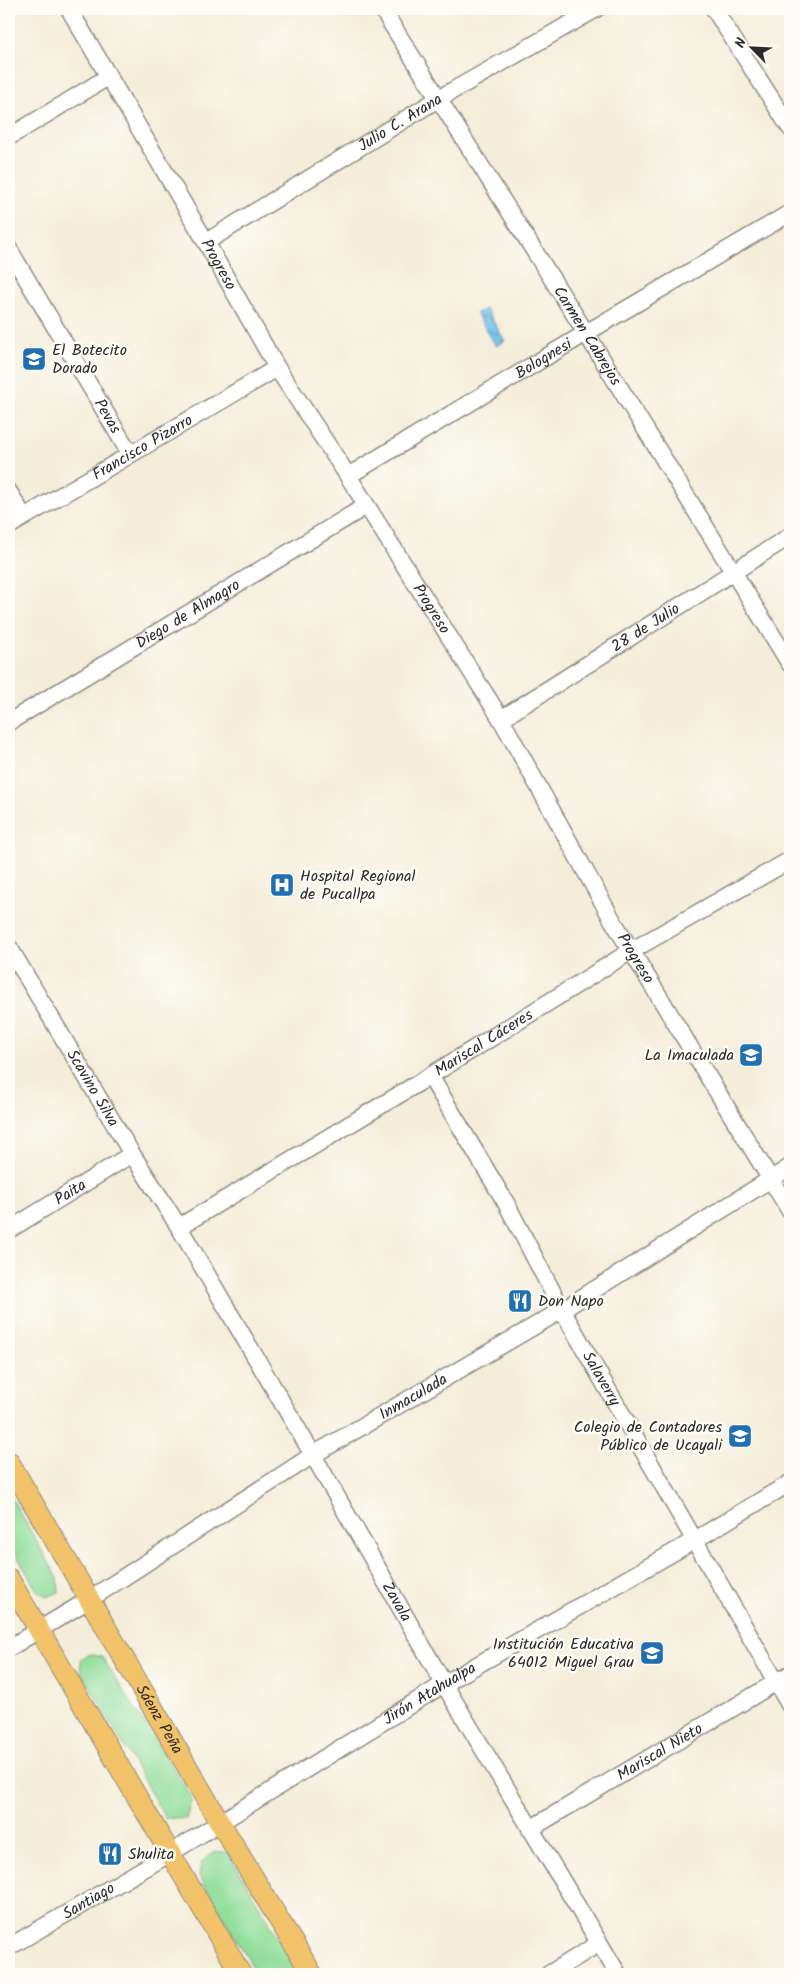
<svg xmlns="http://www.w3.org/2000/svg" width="799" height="1983" viewBox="0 0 799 1983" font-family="Kalam,sans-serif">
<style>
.grass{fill:#91de9b;stroke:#5e8463}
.water{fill:url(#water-waves);stroke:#4d768b}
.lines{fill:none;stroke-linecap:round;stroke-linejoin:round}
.minor-casing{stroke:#908c82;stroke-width:19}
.major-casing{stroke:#908c82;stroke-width:22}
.minor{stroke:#fff;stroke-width:16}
.major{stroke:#f2c36a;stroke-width:20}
.labels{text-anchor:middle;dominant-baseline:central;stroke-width:5;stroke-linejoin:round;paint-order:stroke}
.street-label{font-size:16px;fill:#2b2b2b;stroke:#fdfcf7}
.poi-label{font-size:16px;fill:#2b2b2b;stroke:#fdfcf7;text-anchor:start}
</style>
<defs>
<pattern id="water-waves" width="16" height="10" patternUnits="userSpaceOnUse" patternTransform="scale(1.25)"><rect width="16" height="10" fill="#6fc2eb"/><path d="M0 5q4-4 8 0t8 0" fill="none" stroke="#5b9ebf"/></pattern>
</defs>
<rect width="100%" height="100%" fill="#fdfcf7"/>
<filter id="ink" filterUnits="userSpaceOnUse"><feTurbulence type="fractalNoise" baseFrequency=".02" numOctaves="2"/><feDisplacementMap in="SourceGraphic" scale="10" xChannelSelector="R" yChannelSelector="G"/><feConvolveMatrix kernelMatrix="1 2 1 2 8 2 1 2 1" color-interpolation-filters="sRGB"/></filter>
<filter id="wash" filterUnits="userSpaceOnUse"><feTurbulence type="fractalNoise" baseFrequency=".0096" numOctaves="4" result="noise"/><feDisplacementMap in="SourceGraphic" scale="20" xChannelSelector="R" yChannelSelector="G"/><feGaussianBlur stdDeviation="1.12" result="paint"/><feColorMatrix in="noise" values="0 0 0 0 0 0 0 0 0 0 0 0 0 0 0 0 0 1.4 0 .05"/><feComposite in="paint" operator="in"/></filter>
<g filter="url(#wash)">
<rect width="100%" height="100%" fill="#f4edd9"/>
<g class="grass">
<polygon points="9,1494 58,1578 59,1592 47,1597 38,1592 9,1542"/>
<polygon points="90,1654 102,1657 192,1798 186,1819 165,1818 80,1669 82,1658"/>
<polygon points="228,1852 299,1974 257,1974 199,1876 201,1863 212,1853"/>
</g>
<polygon class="water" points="486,309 505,341 496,346 476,313"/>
</g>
<g filter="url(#ink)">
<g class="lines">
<defs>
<g id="minor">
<path id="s1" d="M69,9L206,242L277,368L348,476L501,719L613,921L790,1211"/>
<path id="s2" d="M382,9L586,333L790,664"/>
<polyline points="714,9 790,128"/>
<polyline points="9,137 108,77"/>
<path id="s3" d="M206,242L438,99L596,9"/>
<path id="s4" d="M9,249L130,454"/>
<path id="s5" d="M348,476L586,333L790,213"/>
<polyline points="9,492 24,517"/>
<path id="s6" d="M9,526L277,368"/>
<path id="s7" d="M501,719L790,536"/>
<path id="s8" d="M9,722L366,506"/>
<path id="s9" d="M9,947L132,1154L179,1227L313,1455L444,1684L618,1974"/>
<path id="s10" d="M430,1076L506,1203L562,1310L790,1706"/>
<path id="s11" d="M179,1227L430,1076L631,951L790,860"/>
<path id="s12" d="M9,1230L132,1154"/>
<path id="s13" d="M9,1648L90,1599L313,1455L562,1310L790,1167"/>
<path id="s14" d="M530,1829L790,1674"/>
<path id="s15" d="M9,1947L169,1854L444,1684L695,1540L790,1483"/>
<polyline points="549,1974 598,1944"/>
</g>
<g id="major">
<path id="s16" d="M9,1462L219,1821L312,1974"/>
<polyline points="9,1579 241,1974"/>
</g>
</defs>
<use href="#minor" class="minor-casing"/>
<use href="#major" class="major-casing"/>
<use href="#minor" class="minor"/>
<use href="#major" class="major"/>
</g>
</g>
<defs>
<symbol id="school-square" viewBox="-11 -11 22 22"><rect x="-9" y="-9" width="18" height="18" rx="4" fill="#1f6fb2" stroke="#fdfcf7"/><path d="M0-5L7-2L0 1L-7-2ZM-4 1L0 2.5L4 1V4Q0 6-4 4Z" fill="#fff"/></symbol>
<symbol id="hospital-square" viewBox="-11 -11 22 22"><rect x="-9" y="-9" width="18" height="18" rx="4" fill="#1f6fb2" stroke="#fdfcf7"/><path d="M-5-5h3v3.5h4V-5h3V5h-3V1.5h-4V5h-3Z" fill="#fff"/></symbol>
<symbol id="restaurant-square" viewBox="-11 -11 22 22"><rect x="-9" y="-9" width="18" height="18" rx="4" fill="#1f6fb2" stroke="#fdfcf7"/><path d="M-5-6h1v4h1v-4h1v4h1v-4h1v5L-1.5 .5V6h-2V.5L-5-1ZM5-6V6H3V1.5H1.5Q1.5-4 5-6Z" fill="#fff"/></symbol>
<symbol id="university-square" viewBox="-11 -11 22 22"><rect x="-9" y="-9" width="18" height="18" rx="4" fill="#1f6fb2" stroke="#fdfcf7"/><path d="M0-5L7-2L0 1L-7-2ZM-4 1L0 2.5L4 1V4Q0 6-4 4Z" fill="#fff"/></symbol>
</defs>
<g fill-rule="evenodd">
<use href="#school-square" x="20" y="345" width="28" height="28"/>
<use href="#hospital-square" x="268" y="871" width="28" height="28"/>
<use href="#school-square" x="737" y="1041" width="28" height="28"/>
<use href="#restaurant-square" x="506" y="1287" width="28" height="28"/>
<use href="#university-square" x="726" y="1422" width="28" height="28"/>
<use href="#school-square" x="638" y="1639" width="28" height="28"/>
<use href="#restaurant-square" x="96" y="1840" width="28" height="28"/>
</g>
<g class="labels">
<g class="street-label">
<text stroke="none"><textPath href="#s3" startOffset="228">Julio C. Arana</textPath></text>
<text stroke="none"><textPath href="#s1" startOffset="296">Progreso</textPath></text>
<text stroke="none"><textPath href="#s2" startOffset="386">Carmen Cabrejos</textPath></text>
<text stroke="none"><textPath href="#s5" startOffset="228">Bolognesi</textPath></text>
<text stroke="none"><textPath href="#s4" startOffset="194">Pevas</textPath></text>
<text stroke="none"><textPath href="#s6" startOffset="155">Francisco Pizarro</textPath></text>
<text stroke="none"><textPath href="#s1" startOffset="701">Progreso</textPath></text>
<text stroke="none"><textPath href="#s8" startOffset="209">Diego de Almagro</textPath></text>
<text stroke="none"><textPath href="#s7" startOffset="171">28 de Julio</textPath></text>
<text stroke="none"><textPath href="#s1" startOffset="1106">Progreso</textPath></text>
<text stroke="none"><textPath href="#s11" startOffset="356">Mariscal Cáceres</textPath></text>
<text stroke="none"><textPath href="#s9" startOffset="164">Scavino Silva</textPath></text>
<text stroke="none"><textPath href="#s12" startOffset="72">Paita</textPath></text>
<text stroke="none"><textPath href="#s10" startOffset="348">Salaverry</textPath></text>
<text stroke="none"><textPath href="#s13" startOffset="476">Inmaculada</textPath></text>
<text stroke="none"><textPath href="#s9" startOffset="761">Zavala</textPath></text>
<text stroke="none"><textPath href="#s15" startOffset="491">Jirón Atahualpa</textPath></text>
<text stroke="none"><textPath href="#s16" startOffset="298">Sáenz Peña</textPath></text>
<text stroke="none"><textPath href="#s14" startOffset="151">Mariscal Nieto</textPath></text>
<text stroke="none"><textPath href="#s15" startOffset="92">Santiago</textPath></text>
</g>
<g class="poi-label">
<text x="52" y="350">El Botecito<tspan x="52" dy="18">Dorado</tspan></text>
<text x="300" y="876">Hospital Regional<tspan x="300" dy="18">de Pucallpa</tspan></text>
<text x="734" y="1055" text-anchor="end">La Imaculada</text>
<text x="538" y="1301">Don Napo</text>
<text x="722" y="1427" text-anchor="end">Colegio de Contadores<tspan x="722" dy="18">Público de Ucayali</tspan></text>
<text x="634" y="1644" text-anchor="end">Institución Educativa<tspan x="634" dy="18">64012 Miguel Grau</tspan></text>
<text x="128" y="1854">Shulita</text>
</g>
</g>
<rect width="799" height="1983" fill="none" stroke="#fdfcf7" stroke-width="30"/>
<g transform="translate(752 48) rotate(294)" stroke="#fdfcf7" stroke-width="4" paint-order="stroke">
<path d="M0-4L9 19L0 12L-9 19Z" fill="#2b2b2b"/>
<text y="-8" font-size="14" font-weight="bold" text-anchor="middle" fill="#2b2b2b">N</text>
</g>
</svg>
